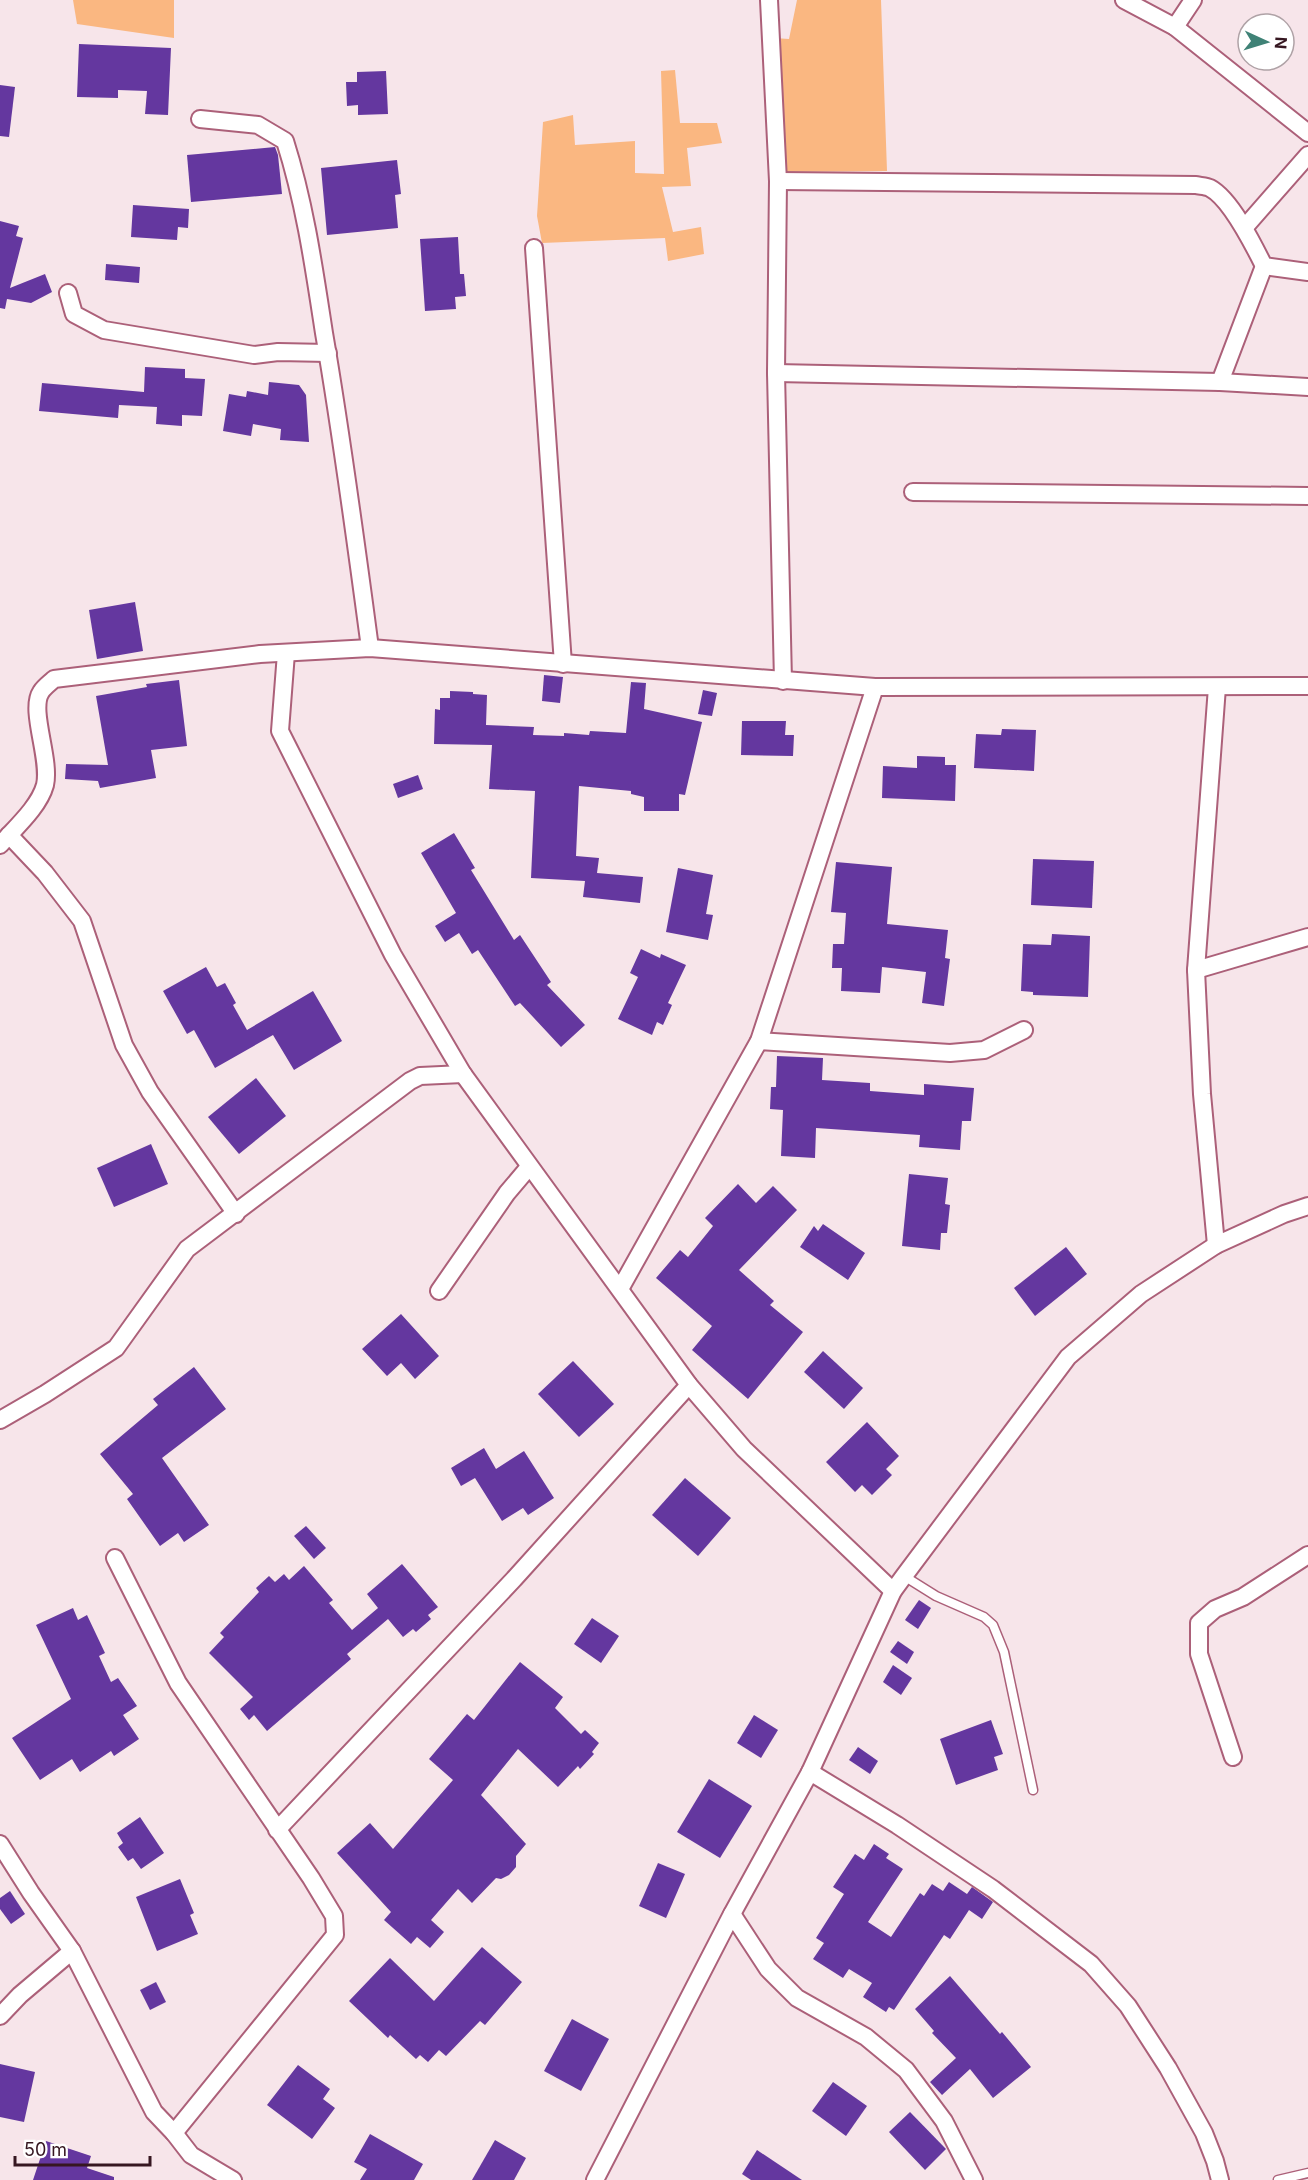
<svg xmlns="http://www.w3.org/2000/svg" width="1308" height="2180" viewBox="0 0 1308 2180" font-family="Inter,sans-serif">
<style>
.green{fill:#fab781}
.building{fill:#64379f}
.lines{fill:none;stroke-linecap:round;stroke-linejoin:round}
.service-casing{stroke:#ac6079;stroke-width:11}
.minor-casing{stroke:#ac6079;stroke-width:20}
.service{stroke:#fff;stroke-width:8}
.minor{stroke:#fff;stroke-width:16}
</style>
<rect width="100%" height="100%" fill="#f7e5ea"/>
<g class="green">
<polygon points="73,0 174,0 174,38 77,24"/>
<polygon points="797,0 881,0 887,171 782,172 774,38 789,39"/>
<polygon points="675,70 680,123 717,123 722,143 687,148 691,186 662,187 673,232 701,227 704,254 668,261 665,238 542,243 537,216 543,122 573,115 575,145 635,141 635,173 664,174 661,71"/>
</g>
<g class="building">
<polygon points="79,44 171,48 168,115 145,114 147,91 118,90 118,98 77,97"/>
<polygon points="386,71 388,114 358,115 358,105 347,106 346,82 357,82 357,72"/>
<polygon points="0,85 15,87 9,137 0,136"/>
<polygon points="275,147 278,155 282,194 191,202 187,155"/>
<polygon points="397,160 401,194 395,195 398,228 327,235 321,168"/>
<polygon points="133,205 189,209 188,228 178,227 177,240 131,237"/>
<polygon points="0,221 19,226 16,236 23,238 10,288 45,274 52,292 31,303 7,299 5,309 0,308"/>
<polygon points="458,237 460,274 464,274 466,296 455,297 456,309 425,311 420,239"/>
<polygon points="106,264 140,267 139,283 105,280"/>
<polygon points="145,367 185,369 185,378 205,379 202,416 182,415 182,426 156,424 157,407 119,405 118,418 39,411 42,383 144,392"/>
<polygon points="269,382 299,385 306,395 309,442 280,440 281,429 253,424 251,436 223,431 229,394 246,397 247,391 268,395"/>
<polygon points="135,602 143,651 97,659 89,610"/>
<polygon points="544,675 563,677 560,703 542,701"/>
<polygon points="179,680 187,746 151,750 156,778 100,788 98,781 65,779 66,764 108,765 96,696 147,687 146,684"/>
<polygon points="631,682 646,683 644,709 702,722 685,795 679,794 679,811 644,811 644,797 631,794 631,791 579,786 576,856 599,858 597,873 643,877 640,903 583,897 585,881 531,878 535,791 489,789 492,745 434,744 435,709 440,710 440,698 450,698 450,691 473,692 473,694 487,695 486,725 534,727 533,735 564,736 564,733 589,735 590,731 626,733"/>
<polygon points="703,690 717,693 712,716 698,714"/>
<polygon points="742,721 786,721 785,735 794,735 793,756 741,755"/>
<polygon points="1002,729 1036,730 1034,771 974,768 976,734 1001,735"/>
<polygon points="917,756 945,757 945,765 956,765 955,801 882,798 883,766 917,768"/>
<polygon points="418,775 423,789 398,798 393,784"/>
<polygon points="454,833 475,868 471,870 514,940 520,935 551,982 547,985 585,1025 561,1047 520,1003 515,1006 478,950 472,954 459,933 445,942 435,926 456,913 421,853"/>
<polygon points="1033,859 1094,861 1092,908 1031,905"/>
<polygon points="836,862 892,867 887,924 948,930 945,958 950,959 944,1006 922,1003 926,972 882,967 880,993 841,991 842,968 832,968 833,944 844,944 846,913 831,912"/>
<polygon points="678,868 713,875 706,914 713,915 708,940 666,932"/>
<polygon points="1052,934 1090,936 1088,997 1033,995 1033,992 1021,991 1023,944 1051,945"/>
<polygon points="641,949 660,958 661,954 686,965 668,1003 672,1005 663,1025 657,1022 652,1035 618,1019 638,977 630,973"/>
<polygon points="206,967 217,987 225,983 236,1003 233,1005 247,1030 313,991 342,1041 294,1070 273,1035 215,1068 194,1030 187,1034 163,991"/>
<polygon points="777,1056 823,1058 822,1080 870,1083 870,1091 924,1095 924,1084 974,1088 971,1121 962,1121 960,1150 919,1147 920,1135 816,1128 815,1158 781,1156 783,1110 770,1109 771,1087 776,1087"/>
<polygon points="256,1078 286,1116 239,1154 208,1117"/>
<polygon points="151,1144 168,1184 114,1207 97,1168"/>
<polygon points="909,1174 948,1178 945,1204 950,1205 947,1233 941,1233 940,1250 902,1246"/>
<polygon points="738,1184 756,1203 773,1186 797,1210 739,1270 774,1301 770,1305 803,1332 748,1399 692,1350 712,1326 656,1278 680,1250 688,1257 713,1226 705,1218"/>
<polygon points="823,1224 865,1253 848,1280 800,1247 814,1226 818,1231"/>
<polygon points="1066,1247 1087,1274 1035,1316 1014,1288"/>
<polygon points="401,1314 439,1356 415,1379 401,1363 387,1376 362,1349"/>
<polygon points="823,1351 863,1388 844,1409 804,1372"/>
<polygon points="573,1361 614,1404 579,1437 538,1394"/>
<polygon points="194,1367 226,1409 162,1458 209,1525 184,1542 178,1533 160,1546 127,1499 133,1494 100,1454 158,1405 153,1399"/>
<polygon points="867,1422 899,1456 886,1469 892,1475 872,1495 862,1485 855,1492 826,1462"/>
<polygon points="484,1448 496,1469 524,1451 554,1498 528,1515 523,1508 502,1521 475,1478 461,1486 451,1468"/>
<polygon points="685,1478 731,1518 698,1556 652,1515"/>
<polygon points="306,1526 326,1548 314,1559 294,1536"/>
<polygon points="402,1564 438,1607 428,1615 431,1619 416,1632 413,1629 403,1637 388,1619 347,1654 351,1659 267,1731 254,1715 249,1720 240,1709 253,1697 209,1653 224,1637 220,1633 259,1592 256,1588 269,1576 275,1582 284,1574 289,1580 304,1566 333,1600 329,1603 352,1630 378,1608 367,1594"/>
<polygon points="919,1600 931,1608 918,1629 905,1620"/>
<polygon points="73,1608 78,1620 87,1615 105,1653 99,1656 111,1682 118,1678 137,1706 123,1715 139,1739 114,1756 111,1751 80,1772 72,1759 40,1780 12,1738 71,1699 36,1625"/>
<polygon points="592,1618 619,1636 601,1663 574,1644"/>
<polygon points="898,1641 914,1652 907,1664 890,1652"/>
<polygon points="520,1662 563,1697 555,1708 581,1734 585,1730 599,1743 592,1752 594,1754 580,1769 578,1766 558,1787 518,1749 481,1795 526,1844 516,1856 516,1867 509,1875 501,1879 496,1878 472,1903 458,1889 431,1920 444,1932 430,1948 417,1937 411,1944 384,1920 391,1912 337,1853 370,1823 393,1849 453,1780 429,1759 467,1714 474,1720"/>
<polygon points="893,1665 912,1678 901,1695 883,1682"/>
<polygon points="754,1715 778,1730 761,1758 737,1743"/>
<polygon points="991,1720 1003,1754 994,1757 998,1770 956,1785 940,1739"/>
<polygon points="858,1747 878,1761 870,1774 849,1760"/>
<polygon points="709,1779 752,1806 720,1858 677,1832"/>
<polygon points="140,1817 164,1853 141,1869 133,1858 128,1861 118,1847 123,1843 117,1833"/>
<polygon points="874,1844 889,1854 886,1858 903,1869 868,1922 891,1937 920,1893 924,1896 932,1884 943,1891 949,1882 967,1894 972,1887 993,1902 982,1919 969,1910 950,1939 944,1935 894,2010 889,2007 886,2012 863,1997 872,1983 849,1969 843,1978 813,1959 824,1943 816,1938 844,1894 833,1887 855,1854 864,1860"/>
<polygon points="658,1863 685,1874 666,1918 639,1906"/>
<polygon points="180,1879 194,1913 190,1915 198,1934 157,1951 136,1897"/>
<polygon points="10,1891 25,1914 11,1924 0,1909 0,1898"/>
<polygon points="482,1947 522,1982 485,2025 480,2021 446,2056 439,2050 428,2062 420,2055 416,2059 390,2035 388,2038 349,2001 390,1958 434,2001"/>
<polygon points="950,1976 1000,2034 1002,2032 1031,2067 993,2098 970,2069 942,2095 930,2082 956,2058 932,2033 934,2031 915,2009"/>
<polygon points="156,1982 166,2002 150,2010 140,1990"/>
<polygon points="572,2019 609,2039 581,2091 544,2071"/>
<polygon points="0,2064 35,2072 24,2122 0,2117"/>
<polygon points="298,2065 330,2089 323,2099 335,2108 312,2139 267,2105"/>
<polygon points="833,2082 867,2106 846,2136 812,2111"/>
<polygon points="910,2112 946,2149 925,2170 889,2132"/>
<polygon points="370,2134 423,2164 414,2180 360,2180 367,2169 354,2162"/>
<polygon points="495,2140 526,2158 514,2180 472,2180"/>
<polygon points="46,2141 91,2156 87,2168 114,2177 114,2180 33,2180"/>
<polygon points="757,2150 802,2180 751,2180 742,2174"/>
</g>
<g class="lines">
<defs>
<g id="service">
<polyline points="904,1576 936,1596 984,1617 993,1625 1004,1652 1033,1790"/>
<polyline points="1278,2180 1308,2173"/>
</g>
<g id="minor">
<polyline points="769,0 778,181 776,373 783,681"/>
<polyline points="1124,0 1175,27 1193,0"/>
<polyline points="1175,27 1308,133"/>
<path d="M200,119L258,125L285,141C305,204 314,268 324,333C342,437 356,543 370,648"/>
<path d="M778,181L1196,185C1200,186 1206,186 1210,188C1231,199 1254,246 1264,266L1308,272"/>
<polyline points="1245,227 1308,155"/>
<polyline points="534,248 563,664"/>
<polyline points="68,293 74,314 104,330 254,355 278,352 328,353"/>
<polyline points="776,373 1220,382 1308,387"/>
<polyline points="1220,382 1264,266"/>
<polyline points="913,492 1308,496"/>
<polyline points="286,653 280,731 393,955 463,1074 689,1385 744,1449 893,1591"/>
<polyline points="1217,687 1196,970 1308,937"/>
<polyline points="9,835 45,873 82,921 124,1045 150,1092 236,1214"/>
<path d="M0,845C15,828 39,807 45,785C51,759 29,710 41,692C44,687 50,683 54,679L260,654L370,648L875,687L1308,686"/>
<polyline points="1196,970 1202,1094 1216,1245"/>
<polyline points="759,1041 950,1053 984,1050 1024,1030"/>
<polyline points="620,1289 759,1041 875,687"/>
<polyline points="439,1291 507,1193 529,1167"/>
<polyline points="0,1420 45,1394 116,1348 187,1249 410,1081 420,1076 463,1074"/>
<polyline points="115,1558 178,1683 311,1878 334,1916 335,1935 174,2133"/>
<polyline points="1233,1757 1199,1654 1199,1623 1215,1609 1243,1597 1308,1555"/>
<polyline points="810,1772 897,1825 993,1889 1091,1964 1128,2006 1168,2068 1204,2133 1215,2161 1220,2180"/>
<polyline points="277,1830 514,1579 689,1385"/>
<polyline points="0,1844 31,1893 72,1951 154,2112 174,2133 191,2155 233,2180"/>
<polyline points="732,1914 768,1969 797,1998 866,2037 906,2070 944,2121 974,2180"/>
<polyline points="0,2016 20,1995 72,1951"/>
<polyline points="595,2180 732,1914 810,1772 893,1591 904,1576 1068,1357 1141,1294 1216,1245 1284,1214 1308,1206"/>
</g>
</defs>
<use href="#service" class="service-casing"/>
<use href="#minor" class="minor-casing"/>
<use href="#service" class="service"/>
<use href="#minor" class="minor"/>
</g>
<g transform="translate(1266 42) rotate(94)"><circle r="28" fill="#ffffff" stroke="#afa2a6" stroke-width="1.5"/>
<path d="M0-4.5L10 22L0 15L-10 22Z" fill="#3f8276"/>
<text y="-9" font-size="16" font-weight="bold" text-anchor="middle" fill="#361721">N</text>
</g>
<path d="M15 2156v9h135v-9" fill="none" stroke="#361721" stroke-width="3"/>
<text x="24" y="2156" font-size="18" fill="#361721" stroke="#ffffff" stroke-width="4.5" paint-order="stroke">50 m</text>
</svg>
